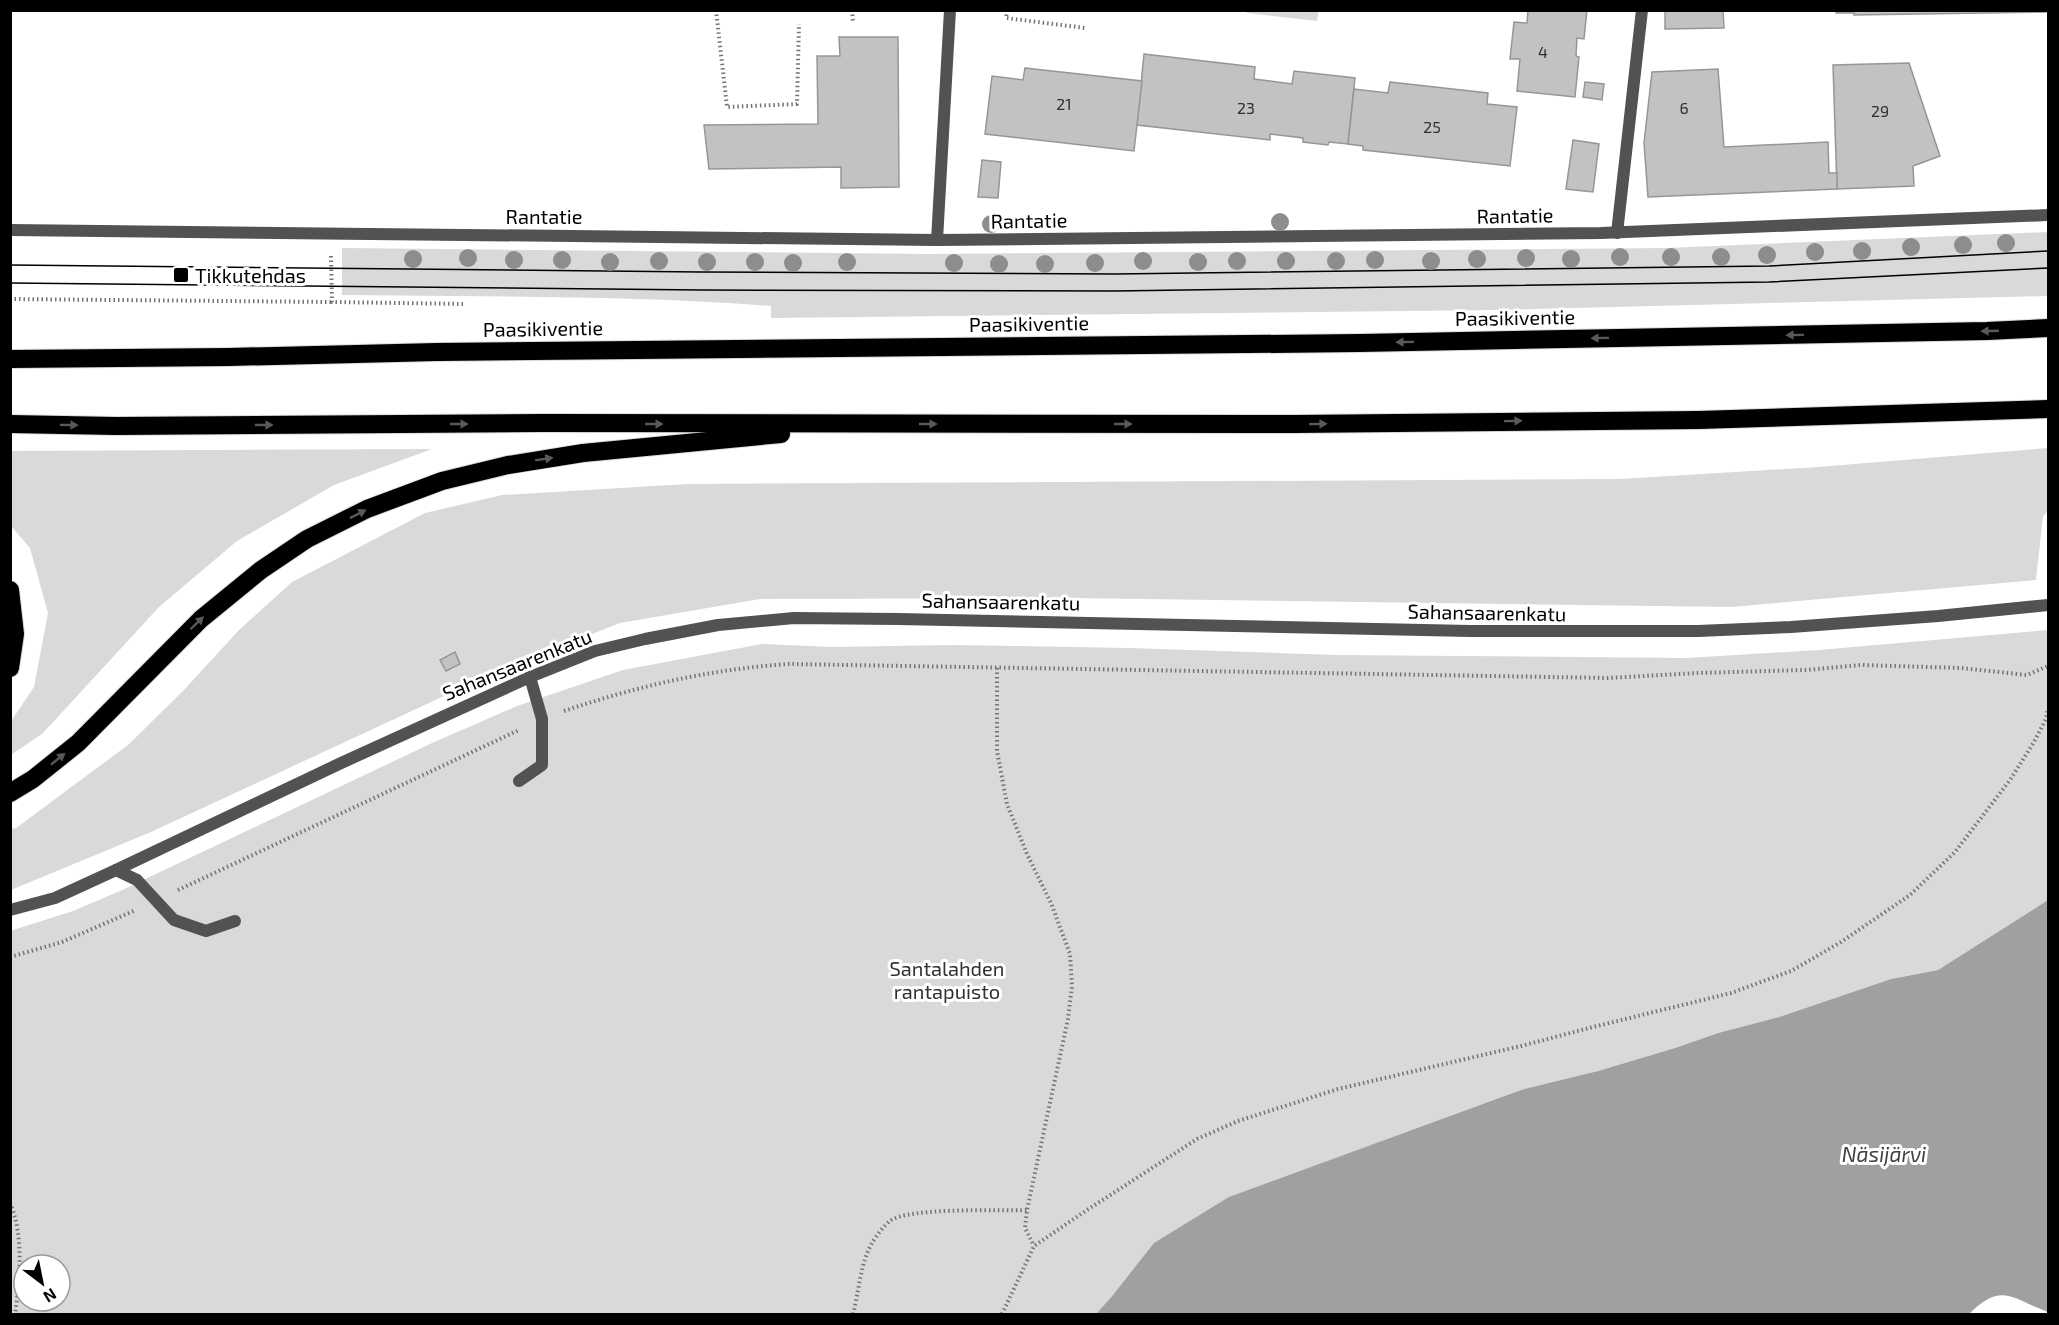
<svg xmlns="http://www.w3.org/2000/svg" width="2059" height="1325" viewBox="0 0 2059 1325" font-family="'Exo 2',sans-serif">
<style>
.green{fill:#d9d9d9;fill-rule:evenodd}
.water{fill:#a0a0a0}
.building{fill:#c2c2c2;stroke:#969696;stroke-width:1.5}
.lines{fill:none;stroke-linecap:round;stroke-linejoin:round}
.highway-casing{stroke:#dbdbdb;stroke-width:20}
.path{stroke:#747474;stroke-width:4;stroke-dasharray:1.5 3;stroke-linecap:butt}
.lane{stroke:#525252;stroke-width:12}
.street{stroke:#525252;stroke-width:12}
.highway{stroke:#000;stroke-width:18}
.tram{stroke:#000;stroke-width:1.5}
.tree{fill:#8d8d8d}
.oneway{fill:#595959}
.poi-dot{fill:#000;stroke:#fff;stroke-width:2}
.labels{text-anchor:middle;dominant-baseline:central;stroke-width:6;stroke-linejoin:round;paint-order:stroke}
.number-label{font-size:16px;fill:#303030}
.street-label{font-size:20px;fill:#000;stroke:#fff}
.poi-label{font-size:20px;fill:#000;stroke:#fff;text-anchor:start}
.park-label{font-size:20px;fill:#303030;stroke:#fff}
.water-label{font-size:21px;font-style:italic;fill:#414141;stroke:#fff}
</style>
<rect width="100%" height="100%" fill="#fff"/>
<g class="green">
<polygon points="1247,10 1319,10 1319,11 1317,21 1247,13"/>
<path d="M2048,232V296L1498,310L771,318V306C628,295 485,297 342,295V248L926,254L1667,248Z"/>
<polygon points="2048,448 2048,511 2043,516 2036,580 1731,607 1070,598 760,599 620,623 498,671 151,832 11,890 11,829 16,828 128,745 184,690 239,630 292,582 425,513 502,495 688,484 1620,479 1818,467"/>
<polygon points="432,449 334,485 237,541 159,607 43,733 11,755 11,721 34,687 48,613 30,548 11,526 11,451"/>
<path d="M2048,630V900L1938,970L1891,979L1779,1017L1718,1033L1675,1048L1598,1071L1524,1089L1113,1295L1096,1314H11L10,931L73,911L120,891L432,743L517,706L623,670L762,644L833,647L952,645L1129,648L1336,655L1687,658L1819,650ZM24,1265H60V1301H24Z"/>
</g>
<path class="water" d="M2048,900V1312C2012,1299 2002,1281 1969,1314H1096L1113,1295L1154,1243L1229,1197L1524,1089L1598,1071L1675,1048L1718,1033L1779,1017L1891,979L1938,970Z"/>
<g class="building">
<polygon points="1528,10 1587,10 1584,39 1577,38 1576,56 1579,57 1575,97 1517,91 1520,59 1510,59 1514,22 1527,23"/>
<polygon points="1665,10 1723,10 1724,28 1665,29"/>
<polygon points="1836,10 2048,10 2048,12 1854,15 1854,13 1836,13"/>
<polygon points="839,37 898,37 899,187 841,188 841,167 709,169 704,125 818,124 817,56 840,56"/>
<polygon points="1144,54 1255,67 1254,79 1292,84 1294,71 1355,78 1348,144 1329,142 1328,145 1303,142 1303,138 1270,134 1270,140 1137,125"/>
<polygon points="1909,63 1940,156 1913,166 1914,186 1837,189 1833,65"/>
<polygon points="1025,68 1142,81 1134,151 985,134 992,76 1023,80"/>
<polygon points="1718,69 1724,147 1828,142 1829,173 1837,173 1837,189 1648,197 1644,143 1652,72"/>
<polygon points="1390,82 1488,93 1487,104 1517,107 1510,166 1363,150 1363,146 1348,144 1354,89 1388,93"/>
<polygon points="1585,82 1604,84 1602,100 1583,97"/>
<polygon points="1573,140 1599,144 1593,192 1566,189"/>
<polygon points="982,160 1001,162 998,198 978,197"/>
<polygon points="455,652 460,664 446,671 440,660"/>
</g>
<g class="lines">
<defs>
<g id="highway">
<polyline points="10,359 229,357 437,352 1360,343 1987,331 2048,328"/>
<polyline points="10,424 116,426 542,423 1294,424 1698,420 2048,409"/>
<polyline points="10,590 15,634 10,668"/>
<polyline points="10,793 33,779 78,743 201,619 261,570 307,539 367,509 442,481 508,465 583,453 781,434"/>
</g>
</defs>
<use href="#highway" class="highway-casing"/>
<g class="path">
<polyline points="716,10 727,107 797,104 799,24"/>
<polyline points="852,10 853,22"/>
<polyline points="1007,10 1006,18 1085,28"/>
<polyline points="331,256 332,302 465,304"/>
<polyline points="10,299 332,302"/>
<polyline points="997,668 997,751 1007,804 1027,854 1051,903 1070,954 1072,986 1068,1019 1027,1210 1025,1228 1034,1246"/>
<path d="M564,711C638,686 711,669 789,664L1608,678L1698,673L1806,670L1861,665L1961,668L2027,675L2048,666"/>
<polyline points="178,890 519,730"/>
<polyline points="10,957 62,942 136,910"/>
<path d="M10,1203C24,1234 20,1282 15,1314"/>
<path d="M853,1314C859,1292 860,1264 872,1243C876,1236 884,1226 890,1221C908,1207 1000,1211 1027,1210"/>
<polyline points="1002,1314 1034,1246 1087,1210 1197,1139 1238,1121 1338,1089 1521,1046 1593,1027 1731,993 1791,971 1841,942 1910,895 1955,852 2010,780 2034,742 2046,719 2048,709"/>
</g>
<g class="lane">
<polyline points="1617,233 1642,10"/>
<polyline points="937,240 950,10"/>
<polyline points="519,781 542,765 542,719 530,677"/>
<polyline points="116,870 137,880 174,920 206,931 235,921"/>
</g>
<g class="street">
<polyline points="10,230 937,240 1601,233 2048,215"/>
<polyline points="10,910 55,898 116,870 339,764 530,677 595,651 645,639 718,625 794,618 898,619 1470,631 1698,631 1791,627 1938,616 2048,605"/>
</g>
<use href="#highway" class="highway"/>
<g class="tram">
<polyline points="10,265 701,272 1115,274 1769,266 2048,251"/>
<polyline points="10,283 702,290 1115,291 1769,282 2048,268"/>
</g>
</g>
<g class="tree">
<circle cx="1280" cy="222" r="9"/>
<circle cx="991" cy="224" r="9"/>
<circle cx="2006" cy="243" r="9"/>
<circle cx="1963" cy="245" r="9"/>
<circle cx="1911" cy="247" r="9"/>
<circle cx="1862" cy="251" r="9"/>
<circle cx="1815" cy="252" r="9"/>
<circle cx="1767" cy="255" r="9"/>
<circle cx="1620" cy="257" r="9"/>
<circle cx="1671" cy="257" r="9"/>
<circle cx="1721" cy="257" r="9"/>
<circle cx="468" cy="258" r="9"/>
<circle cx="1526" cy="258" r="9"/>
<circle cx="413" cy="259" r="9"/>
<circle cx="1477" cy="259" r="9"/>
<circle cx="1571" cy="259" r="9"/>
<circle cx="514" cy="260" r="9"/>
<circle cx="562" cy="260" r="9"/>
<circle cx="1375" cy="260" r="9"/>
<circle cx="659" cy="261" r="9"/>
<circle cx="1143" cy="261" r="9"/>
<circle cx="1237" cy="261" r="9"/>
<circle cx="1286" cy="261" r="9"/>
<circle cx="1336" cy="261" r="9"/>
<circle cx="1431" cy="261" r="9"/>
<circle cx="610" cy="262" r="9"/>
<circle cx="707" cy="262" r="9"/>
<circle cx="755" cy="262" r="9"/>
<circle cx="847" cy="262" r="9"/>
<circle cx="1198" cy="262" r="9"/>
<circle cx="793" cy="263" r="9"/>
<circle cx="954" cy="263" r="9"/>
<circle cx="1095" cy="263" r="9"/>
<circle cx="999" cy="264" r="9"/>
<circle cx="1045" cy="264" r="9"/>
</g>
<defs><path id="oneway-solid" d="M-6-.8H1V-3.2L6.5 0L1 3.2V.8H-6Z" transform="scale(1.5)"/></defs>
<g class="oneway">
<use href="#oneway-solid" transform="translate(1990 331) rotate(178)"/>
<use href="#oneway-solid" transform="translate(1795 335) rotate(179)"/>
<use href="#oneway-solid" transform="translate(1600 338) rotate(179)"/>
<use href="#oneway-solid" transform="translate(1405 342) rotate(179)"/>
<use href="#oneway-solid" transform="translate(1513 421) rotate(-1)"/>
<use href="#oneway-solid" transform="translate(459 424)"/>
<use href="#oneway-solid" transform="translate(654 424)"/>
<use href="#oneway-solid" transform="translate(928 424)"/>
<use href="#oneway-solid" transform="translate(1123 424)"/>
<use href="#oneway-solid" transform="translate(1318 424) rotate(-1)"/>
<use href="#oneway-solid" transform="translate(69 425) rotate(1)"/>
<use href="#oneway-solid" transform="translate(264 425)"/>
<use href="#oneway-solid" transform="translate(544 459) rotate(-9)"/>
<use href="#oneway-solid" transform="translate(358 514) rotate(-27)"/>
<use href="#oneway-solid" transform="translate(197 623) rotate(-44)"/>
<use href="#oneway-solid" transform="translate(58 759) rotate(-39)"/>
</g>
<rect class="poi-dot" x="173" y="267" width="16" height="16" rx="3"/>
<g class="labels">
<g class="number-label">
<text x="1543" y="51">4</text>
<text x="1064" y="103">21</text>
<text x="1246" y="107">23</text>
<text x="1684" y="107">6</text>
<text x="1880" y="110">29</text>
<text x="1432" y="126">25</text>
</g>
<g class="street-label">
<text transform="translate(1515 215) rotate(-1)">Rantatie</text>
<text x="544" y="216">Rantatie</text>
<text transform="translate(1029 220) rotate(-1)">Rantatie</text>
<text transform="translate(1515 317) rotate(-1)">Paasikiventie</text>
<text transform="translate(1029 323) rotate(-1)">Paasikiventie</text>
<text transform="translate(543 328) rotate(-1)">Paasikiventie</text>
<text transform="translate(1001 601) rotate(1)">Sahansaarenkatu</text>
<text transform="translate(1487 612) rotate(1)">Sahansaarenkatu</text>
<text transform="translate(517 664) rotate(-22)">Sahansaarenkatu</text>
</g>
<g class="poi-label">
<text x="195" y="275">Tikkutehdas</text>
</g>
<g class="park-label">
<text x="947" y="968">Santalahden<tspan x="947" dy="23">rantapuisto</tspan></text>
</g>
<g class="water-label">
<text x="1884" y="1153">Näsijärvi</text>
</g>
</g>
<rect width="2059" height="1325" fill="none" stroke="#000000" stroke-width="24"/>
<g transform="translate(42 1283) rotate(148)"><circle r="28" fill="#ffffff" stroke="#999999" stroke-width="1.5"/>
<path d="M0-4.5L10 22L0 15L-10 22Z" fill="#000000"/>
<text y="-9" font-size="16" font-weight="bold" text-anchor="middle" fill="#000000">N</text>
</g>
</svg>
